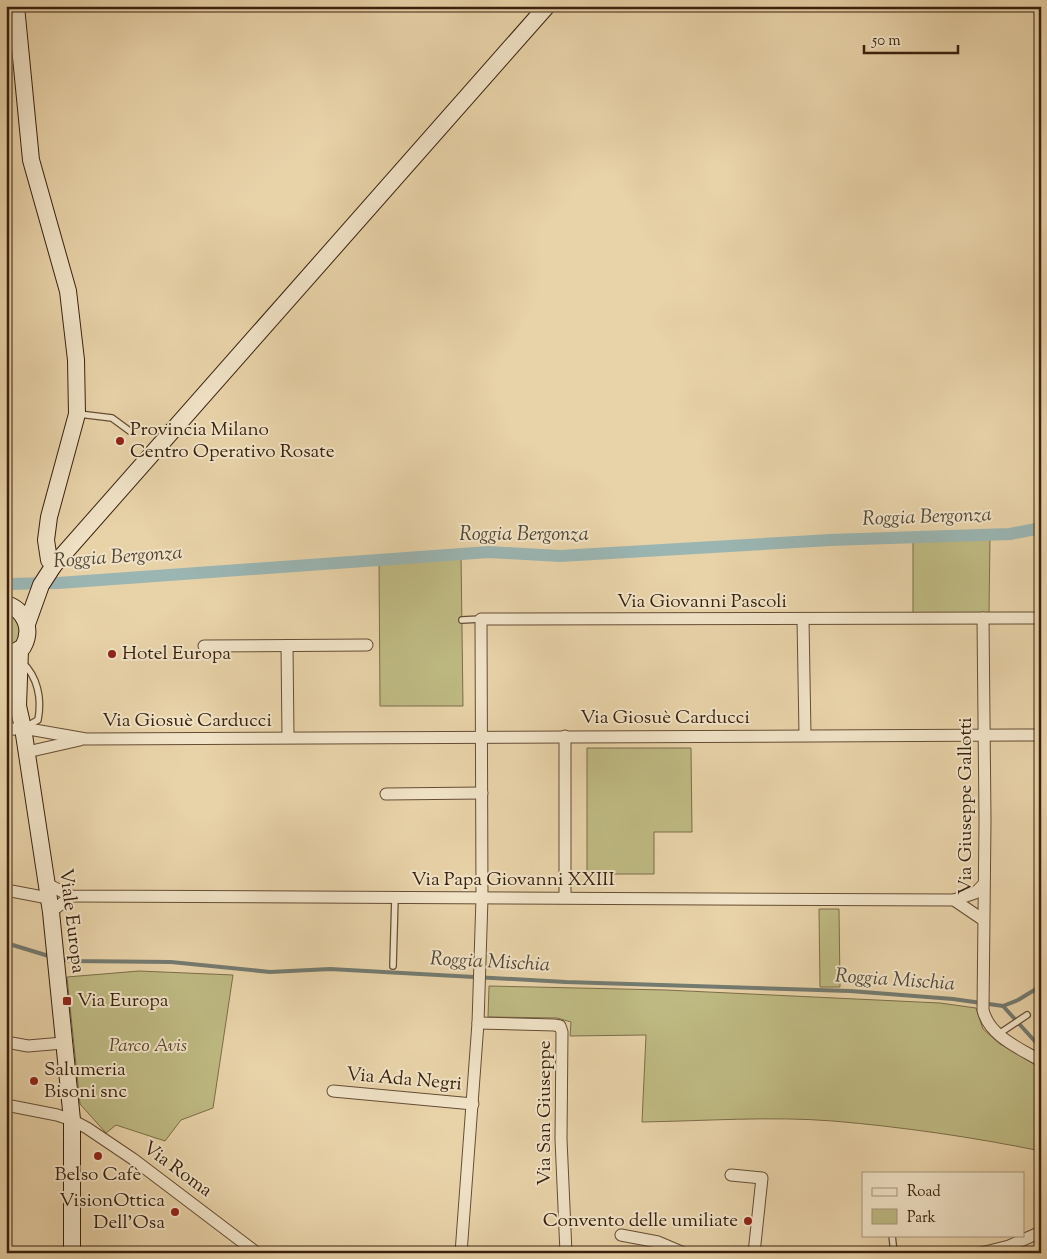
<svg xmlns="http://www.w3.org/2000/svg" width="1047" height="1259" viewBox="0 0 1047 1259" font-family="'Sorts Mill Goudy',serif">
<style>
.green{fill:#beb982;stroke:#7c6d48}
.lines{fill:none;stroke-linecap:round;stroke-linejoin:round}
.stream{stroke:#737a70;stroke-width:4}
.canal{stroke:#9ab5b2;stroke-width:12}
.lane-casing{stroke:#654d34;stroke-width:8}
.street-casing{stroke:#654d34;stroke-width:13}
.secondary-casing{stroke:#39210e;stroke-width:18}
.lane{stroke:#f0e2c6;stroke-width:5.5}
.street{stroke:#f0e2c6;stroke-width:11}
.secondary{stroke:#f0e2c6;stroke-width:16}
.poi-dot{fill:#8f2418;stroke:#f0e2c6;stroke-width:2}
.labels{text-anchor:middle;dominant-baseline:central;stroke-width:4;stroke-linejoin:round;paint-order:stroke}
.poi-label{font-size:19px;fill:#39210e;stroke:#f0e2c6;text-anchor:start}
.street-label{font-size:19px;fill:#39210e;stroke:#f0e2c6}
.park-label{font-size:19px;font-style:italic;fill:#5a472b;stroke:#f0e2c6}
.water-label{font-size:20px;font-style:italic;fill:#514637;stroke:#f0e2c6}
</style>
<rect width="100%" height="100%" fill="#e8d2a8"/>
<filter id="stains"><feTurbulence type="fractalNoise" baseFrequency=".004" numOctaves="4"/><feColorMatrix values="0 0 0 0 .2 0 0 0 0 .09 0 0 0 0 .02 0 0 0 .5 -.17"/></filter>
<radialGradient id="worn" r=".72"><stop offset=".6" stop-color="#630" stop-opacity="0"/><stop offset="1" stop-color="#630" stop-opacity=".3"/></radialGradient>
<g class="green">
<polygon points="990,536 989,613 913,613 913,539"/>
<polygon points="461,555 463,706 380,706 379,560"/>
<polygon points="6,611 20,621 19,641 6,652"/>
<polygon points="587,748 691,748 692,832 654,832 654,874 587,874"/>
<polygon points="819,909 839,909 840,987 820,987"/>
<polygon points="139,971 233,975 213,1108 181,1120 165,1141 116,1125 106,1133 80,1104 67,977"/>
<path d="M489,986L666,990L940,1003L976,1008L983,1029L1000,1044L1041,1065V1151C972,1137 903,1127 833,1121C770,1116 705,1121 642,1122L646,1035L570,1036L571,1022L557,1018L488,1017Z"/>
</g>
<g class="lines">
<g class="stream">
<polyline points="6,943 52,957"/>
<polyline points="61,959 72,961 171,962 270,972 330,969 566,982 850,991 953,999 1003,1006 1018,1000 1041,986"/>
<polyline points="1003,1006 1041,1048"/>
</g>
<polyline class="canal" points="6,584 58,583 489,552 560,556 830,540 1010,534 1041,528"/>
<defs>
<g id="lane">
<polyline points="79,414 112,418 131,432"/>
<polyline points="462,620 481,619"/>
<path d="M22,662C38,677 42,699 38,720L25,727"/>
<polyline points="393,966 395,897"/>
<polyline points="997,1035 1027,1015"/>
<polyline points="892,1235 894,1253"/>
</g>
<g id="street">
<path d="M983,618L985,820L983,1010C989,1036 1019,1048 1041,1061"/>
<polyline points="803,619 805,735"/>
<polyline points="204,646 367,645"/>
<polyline points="287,646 288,737"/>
<polyline points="6,730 23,728 86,739 1041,735"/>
<polyline points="565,736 565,897"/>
<polyline points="27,752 80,740"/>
<polyline points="386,794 482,793"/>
<polyline points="47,884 71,896 954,900 975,893 983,885"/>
<polyline points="6,890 48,898"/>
<polyline points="954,900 982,919"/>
<polyline points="51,912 71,896"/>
<polyline points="478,1023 554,1025 560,1026 562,1032 561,1139 566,1253"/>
<polyline points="6,1042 28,1046 63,1043"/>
<polyline points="333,1091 473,1104"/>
<polyline points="6,1105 57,1115 72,1120 87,1128 133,1159 257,1253"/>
<polyline points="731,1175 762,1178 754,1253"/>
<polyline points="621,1235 658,1242 684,1253"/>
<polyline points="461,1253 478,1023 482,898 481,619 1041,618"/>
<polyline points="981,1253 1009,1246 1041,1232"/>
</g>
<g id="secondary">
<polyline points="16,6 31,160 68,291 76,360 77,414 49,517 46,540 49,560 54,565"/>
<path d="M6,604C25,610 33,629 23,647L6,657"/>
<polyline points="27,624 41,585 54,565 547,6"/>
<polyline points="6,687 18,706 23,728 51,912 72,1120 72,1253"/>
<polyline points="18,706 20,650"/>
</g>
</defs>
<use href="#lane" class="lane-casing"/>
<use href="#street" class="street-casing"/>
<use href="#secondary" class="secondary-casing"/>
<use href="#lane" class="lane"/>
<use href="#street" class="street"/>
<use href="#secondary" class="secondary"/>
</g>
<g class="poi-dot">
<circle cx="120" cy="441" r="5"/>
<circle cx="112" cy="654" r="5"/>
<rect x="62" y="996" width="10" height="10" rx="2.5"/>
<circle cx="34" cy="1081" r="5"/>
<circle cx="98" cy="1156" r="5"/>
<circle cx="175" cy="1212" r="5"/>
<circle cx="748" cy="1221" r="5"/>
</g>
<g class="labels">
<g class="poi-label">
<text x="130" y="430">Provincia Milano<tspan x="130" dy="22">Centro Operativo Rosate</tspan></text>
<text x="122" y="654">Hotel Europa</text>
<text x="77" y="1001">Via Europa</text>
<text x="44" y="1070">Salumeria<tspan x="44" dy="22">Bisoni snc</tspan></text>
<text x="98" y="1175" text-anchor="middle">Belso Cafè</text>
<text x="165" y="1201" text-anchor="end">VisionOttica<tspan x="165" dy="22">Dell'Osa</tspan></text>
<text x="738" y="1221" text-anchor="end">Convento delle umiliate</text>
</g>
<g class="street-label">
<text x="702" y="602">Via Giovanni Pascoli</text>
<text x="665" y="718">Via Giosuè Carducci</text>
<text x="187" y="721">Via Giosuè Carducci</text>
<text transform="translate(966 806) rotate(-90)">Via Giuseppe Gallotti</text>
<text x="513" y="880">Via Papa Giovanni XXIII</text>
<text transform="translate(71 921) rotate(83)">Viale Europa</text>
<text transform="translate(404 1080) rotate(5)">Via Ada Negri</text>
<text transform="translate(545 1113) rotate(-90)">Via San Giuseppe</text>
<text transform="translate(177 1170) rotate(36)">Via Roma</text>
</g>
<g class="park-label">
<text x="148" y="1046">Parco Avis</text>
</g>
<g class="water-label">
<text transform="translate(927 518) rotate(-2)">Roggia Bergonza</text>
<text x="524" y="535">Roggia Bergonza</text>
<text transform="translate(118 558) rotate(-4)">Roggia Bergonza</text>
<text transform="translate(490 963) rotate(3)">Roggia Mischia</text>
<text transform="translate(895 981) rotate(4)">Roggia Mischia</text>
</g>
</g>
<rect width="1047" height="1259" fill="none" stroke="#e8d2a8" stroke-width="25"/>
<rect x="8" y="8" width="1032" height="1244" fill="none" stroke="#39210e" stroke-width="2.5"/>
<rect x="12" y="12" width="1022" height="1234" fill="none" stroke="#39210e"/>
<rect x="862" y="1172" width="162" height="65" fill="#f0e2c6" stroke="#a7957c"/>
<rect x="872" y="1188" width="25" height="8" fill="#f0e2c6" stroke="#a7957c"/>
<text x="907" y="1196" font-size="15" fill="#39210e">Road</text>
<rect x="872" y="1209" width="25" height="15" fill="#beb982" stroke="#a7957c"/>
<text x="907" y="1222" font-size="15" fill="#39210e">Park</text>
<path d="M864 45v8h94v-8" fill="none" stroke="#39210e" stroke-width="2.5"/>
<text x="872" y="45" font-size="15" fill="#39210e" stroke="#f0e2c6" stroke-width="4" paint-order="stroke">50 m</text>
<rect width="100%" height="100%" filter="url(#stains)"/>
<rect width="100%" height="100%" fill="url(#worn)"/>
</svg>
